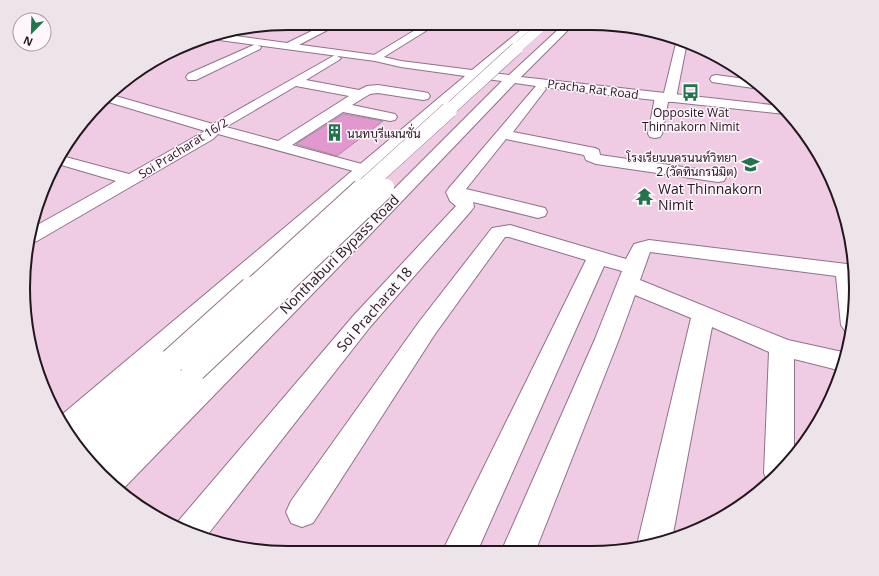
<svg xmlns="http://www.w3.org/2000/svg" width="879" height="576" viewBox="0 0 879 576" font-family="'Open Sans',Sarabun,sans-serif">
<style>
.building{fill:#e298cf;stroke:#ae8da4}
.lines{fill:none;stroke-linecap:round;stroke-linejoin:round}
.minor-casing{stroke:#917188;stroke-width:2}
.major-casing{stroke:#917188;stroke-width:2}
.minor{fill:#fff;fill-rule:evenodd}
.major{fill:#fff;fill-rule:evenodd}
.major-bridge-far4-casing{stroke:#917188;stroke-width:10;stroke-linecap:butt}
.major-bridge-far3-casing{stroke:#917188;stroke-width:13;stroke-linecap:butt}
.major-bridge-far2-casing{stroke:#917188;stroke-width:17;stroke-linecap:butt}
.major-bridge-far1-casing{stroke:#917188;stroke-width:22;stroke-linecap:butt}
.major-bridge-casing{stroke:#917188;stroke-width:27;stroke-linecap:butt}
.major-bridge-far4{stroke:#fff;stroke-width:10}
.major-bridge-far3{stroke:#fff;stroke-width:12}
.major-bridge-far2{stroke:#fff;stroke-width:16}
.major-bridge-far1{stroke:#fff;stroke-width:20}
.major-bridge{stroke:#fff;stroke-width:25}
.labels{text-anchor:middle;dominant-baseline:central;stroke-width:3;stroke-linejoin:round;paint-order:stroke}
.far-street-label{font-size:12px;fill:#22161f;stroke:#fef6fb}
.far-poi-label{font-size:12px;fill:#22161f;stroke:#fef6fb}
.poi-label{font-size:14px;fill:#22161f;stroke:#fef6fb;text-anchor:start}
.street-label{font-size:14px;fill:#22161f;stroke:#fef6fb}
.rim{fill:none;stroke:#22161f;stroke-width:2}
</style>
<rect width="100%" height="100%" fill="#efcce4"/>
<polygon class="building" points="343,114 383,121 337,156 296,144"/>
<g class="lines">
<defs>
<g id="minor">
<polygon points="328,23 341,23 293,48 285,48 284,46 285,44"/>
<polygon points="425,24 437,24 379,60 375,61 369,58"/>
<polygon points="244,30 243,33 228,39 220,39 219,37 223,34"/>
<polygon points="205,37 209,38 210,40 209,42 164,60 156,60"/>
<polygon points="677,39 687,42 676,98 674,101 668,102 662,134 660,137 655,138 650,137 648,134 655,97 657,94 664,93"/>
<polygon points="256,44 261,47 260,49 196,80 188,80 186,77 188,74"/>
<path d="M335,55L341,58L339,60L306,80L359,90L367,86L378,85L423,92L428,93L430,96L428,99L423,100L378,93L370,94L352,105L395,114L397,117L395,120L390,121L343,112L292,145L369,166L371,169L369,172L363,174L357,172L218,134L213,139L37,241L29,243L32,228L116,181L58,164L62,156L129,174L205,131L105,101L112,95L213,124ZM296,86L349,96L278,141L226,127Z"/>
<polygon points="716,75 752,80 764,88 760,89 712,82 710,79 712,76"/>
<polygon points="540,85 544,86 546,89 513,132 595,148 599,150 600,155 718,172 724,173 726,177 724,181 718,182 596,164 586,160 584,155 506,139 466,189 545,208 547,212 545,216 538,218 473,202 474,207 471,211 370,327 205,538 186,533 175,525 354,315 456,206 450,201 446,192 449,188 536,86"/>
<polygon points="510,225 626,259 634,244 649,240 855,265 854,322 851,333 845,331 841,325 836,276 650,252 640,280 788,340 847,353 842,371 794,359 794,457 790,463 768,483 764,473 769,352 712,327 672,539 659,544 638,548 637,545 691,318 635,295 619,339 535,552 501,552 595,339 622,271 604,266 477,552 442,552 586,260 509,237 505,237 435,334 313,523 302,527 291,523 286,512 291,501 419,322 492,228"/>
</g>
<path id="major" d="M527,25H537L484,72L509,75L563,25H573L521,77L781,106L789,113L785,114L571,91L515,83L359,246L120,492L113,487L68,435L59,417L465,76L401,67L375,61L212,39L207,36L221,34L375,55L401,61L472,70ZM477,78L502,81L345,238L207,369L203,362L194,359L183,364L185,361L181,354L172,352L169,353L369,172Z"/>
</defs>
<use href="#minor" class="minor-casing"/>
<use href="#major" class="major-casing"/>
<use href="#minor" class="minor"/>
<use href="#major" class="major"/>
<defs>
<polyline id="major-bridge-far4" points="516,49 543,25"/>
<polyline id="major-bridge-far3" points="448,111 517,48"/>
<g id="major-bridge-far2">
<polyline points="361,190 449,110"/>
<polyline points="383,190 386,187"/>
</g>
<g id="major-bridge-far1">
<polyline points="251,290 362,189"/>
<polyline points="278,290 384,189"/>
</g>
<g id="major-bridge">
<polyline points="172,361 252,289"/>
<polyline points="194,369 279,289"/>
</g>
</defs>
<use href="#major-bridge-far4" class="major-bridge-far4-casing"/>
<use href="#major-bridge-far3" class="major-bridge-far3-casing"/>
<use href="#major-bridge-far2" class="major-bridge-far2-casing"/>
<use href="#major-bridge-far1" class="major-bridge-far1-casing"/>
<use href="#major-bridge" class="major-bridge-casing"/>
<use href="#major-bridge-far4" class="major-bridge-far4"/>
<use href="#major-bridge-far3" class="major-bridge-far3"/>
<use href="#major-bridge-far2" class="major-bridge-far2"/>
<use href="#major-bridge-far1" class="major-bridge-far1"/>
<use href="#major-bridge" class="major-bridge"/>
</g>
<defs>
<symbol id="bus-bare" viewBox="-9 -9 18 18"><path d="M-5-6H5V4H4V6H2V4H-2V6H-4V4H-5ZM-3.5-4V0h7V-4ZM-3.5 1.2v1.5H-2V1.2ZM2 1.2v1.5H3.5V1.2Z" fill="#1e764a" stroke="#fef6fb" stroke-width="2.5" paint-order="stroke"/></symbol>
<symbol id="building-bare" viewBox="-9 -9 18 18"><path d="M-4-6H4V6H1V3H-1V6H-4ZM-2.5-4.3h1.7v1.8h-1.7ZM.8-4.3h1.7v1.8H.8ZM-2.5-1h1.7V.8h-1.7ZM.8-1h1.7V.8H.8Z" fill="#1e764a" stroke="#fef6fb" stroke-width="2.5" paint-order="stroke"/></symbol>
<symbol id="school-bare" viewBox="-9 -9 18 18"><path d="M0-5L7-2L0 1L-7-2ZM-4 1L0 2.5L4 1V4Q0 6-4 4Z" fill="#1e764a" stroke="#fef6fb" stroke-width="2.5" paint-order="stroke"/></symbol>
<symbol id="temple-bare" viewBox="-9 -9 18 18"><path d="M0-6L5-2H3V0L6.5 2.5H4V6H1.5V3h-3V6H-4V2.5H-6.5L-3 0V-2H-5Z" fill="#1e764a" stroke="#fef6fb" stroke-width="2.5" paint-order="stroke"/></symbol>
</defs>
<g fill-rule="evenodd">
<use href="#bus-bare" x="678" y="80" width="25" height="25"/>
<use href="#building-bare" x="322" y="120" width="25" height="25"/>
<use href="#school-bare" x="738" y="152" width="25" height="25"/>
<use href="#temple-bare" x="632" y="184" width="25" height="25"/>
</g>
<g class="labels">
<g class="far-street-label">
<text transform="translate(593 89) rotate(7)">Pracha Rat Road</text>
<text transform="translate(183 148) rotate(-32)">Soi Pracharat 16/2</text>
</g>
<g class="far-poi-label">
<text x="691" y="112">Opposite Wat<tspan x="691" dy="14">Thinnakorn Nimit</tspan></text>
<text x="347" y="133" text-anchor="start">นนทบุรีแมนชั่น</text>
<text x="737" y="157" text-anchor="end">โรงเรียนนครนนท์วิทยา<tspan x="737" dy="14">2 (วัดทินกรนิมิต)</tspan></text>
</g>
<g class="poi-label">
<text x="658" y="188">Wat Thinnakorn<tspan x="658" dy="16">Nimit</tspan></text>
</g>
<g class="street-label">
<text transform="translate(339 254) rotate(-45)">Nonthaburi Bypass Road</text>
<text transform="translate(374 309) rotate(-49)">Soi Pracharat 18</text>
</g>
</g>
<path d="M0 0H879V576H0ZM288 30H591A258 258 0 0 1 849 288V288A258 258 0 0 1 591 546H288A258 258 0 0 1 30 288V288A258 258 0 0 1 288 30Z" fill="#ece4e9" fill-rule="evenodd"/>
<path class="rim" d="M288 30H591A258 258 0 0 1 849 288V288A258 258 0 0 1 591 546H288A258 258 0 0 1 30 288V288A258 258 0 0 1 288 30Z"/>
<g transform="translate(32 32) rotate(203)"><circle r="19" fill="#fef6fb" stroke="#a69ca3"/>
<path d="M0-3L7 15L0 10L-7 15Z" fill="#1e764a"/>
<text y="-6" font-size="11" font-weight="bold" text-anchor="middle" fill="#22161f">N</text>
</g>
</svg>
